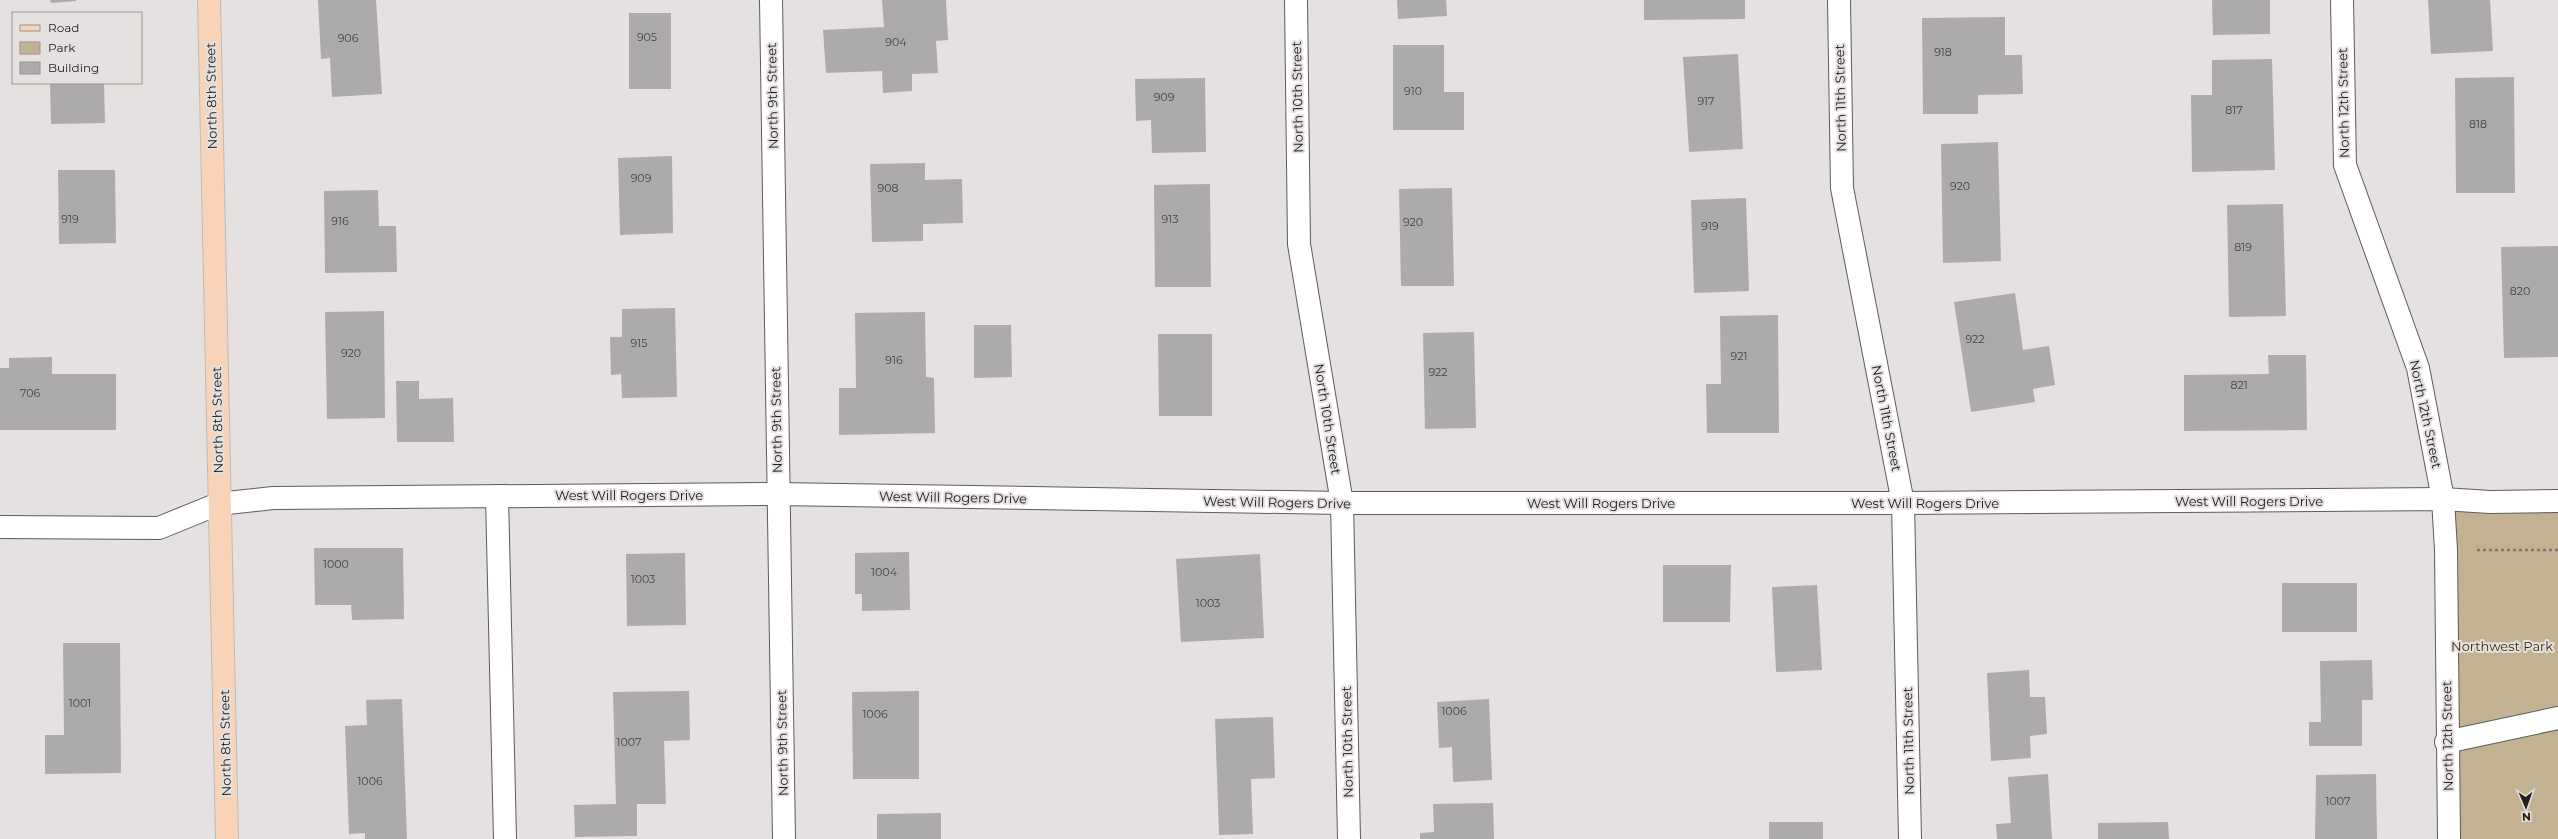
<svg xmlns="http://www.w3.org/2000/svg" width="2558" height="839" viewBox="0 0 2558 839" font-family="Montserrat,sans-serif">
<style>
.green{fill:#c2b291}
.building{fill:#adaaab}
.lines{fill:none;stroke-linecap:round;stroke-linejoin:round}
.lane-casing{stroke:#5e5b5a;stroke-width:24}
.street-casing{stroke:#5e5b5a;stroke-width:24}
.primary-casing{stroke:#bcbcbc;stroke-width:24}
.path{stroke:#7b7978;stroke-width:2.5;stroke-dasharray:3 3;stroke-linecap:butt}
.lane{stroke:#fff;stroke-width:22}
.street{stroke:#fff;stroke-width:22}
.primary{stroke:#f8d3b7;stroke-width:22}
.labels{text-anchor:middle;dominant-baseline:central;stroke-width:4;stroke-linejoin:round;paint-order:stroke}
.number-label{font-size:11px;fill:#444242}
.street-label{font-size:13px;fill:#21201f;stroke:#e5e1e0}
.park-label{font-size:13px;fill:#3b2a00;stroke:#e5e1e0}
</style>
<rect width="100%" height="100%" fill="#e5e1e0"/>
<polygon class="green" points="2558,498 2558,839 2449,839 2443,499"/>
<g class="building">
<polygon points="50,0 76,0 76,1 51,3"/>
<polygon points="318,0 376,0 382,94 332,97 330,58 321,59"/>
<polygon points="882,0 946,0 948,40 936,41 938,73 912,74 912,91 883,93 882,71 826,73 823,30 884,27"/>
<polygon points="1397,0 1446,0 1447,16 1398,19"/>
<polygon points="1644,0 1745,0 1745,19 1644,20"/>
<polygon points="2212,0 2270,0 2270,34 2213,35"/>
<polygon points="2428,0 2490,0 2493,51 2431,54"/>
<rect x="629" y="13" width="42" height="76"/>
<polygon points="2005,17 2005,55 2022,55 2023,94 1978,95 1978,114 1923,114 1922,18"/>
<polygon points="1393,45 1444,45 1444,92 1464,92 1464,130 1393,130"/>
<polygon points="1738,54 1743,149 1689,152 1683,57"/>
<polygon points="2272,59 2275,170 2192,172 2191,95 2212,95 2212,60"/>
<polygon points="2514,77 2515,193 2456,193 2455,78"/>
<polygon points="1205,78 1206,152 1152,153 1151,120 1136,121 1135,79"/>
<polygon points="50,83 104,83 105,123 51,124"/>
<polygon points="1998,142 2001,261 1943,263 1941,144"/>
<polygon points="672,156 673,233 620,235 618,158"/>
<polygon points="925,163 925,180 962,179 963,223 923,224 923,241 872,242 870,164"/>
<polygon points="58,170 115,170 116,243 59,244"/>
<polygon points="1210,184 1211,287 1155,287 1154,185"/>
<polygon points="1452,188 1454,286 1401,286 1399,189"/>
<polygon points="378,190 379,226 396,226 397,272 325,273 324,191"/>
<polygon points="1746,198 1749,291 1694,293 1691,200"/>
<polygon points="2283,204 2286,316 2229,317 2227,205"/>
<polygon points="2558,246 2558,357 2504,358 2501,247"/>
<polygon points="2015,293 2023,350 2049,346 2055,385 2033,389 2035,402 1971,412 1954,302"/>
<polygon points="675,308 677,397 622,398 621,374 611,375 610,337 622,337 622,309"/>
<polygon points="384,311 385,418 327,419 325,312"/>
<polygon points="925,312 926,377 934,378 935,433 839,435 839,388 856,388 855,313"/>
<polygon points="1778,315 1779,433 1707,433 1706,384 1721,384 1720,316"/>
<polygon points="974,325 1011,325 1012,377 974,378"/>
<polygon points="1474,332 1476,428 1425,429 1423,333"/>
<polygon points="1158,334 1212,334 1212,416 1159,416"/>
<polygon points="2268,355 2306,355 2307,430 2184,431 2184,375 2269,374"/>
<polygon points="52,357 52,374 116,374 116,430 0,430 0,368 9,368 9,358"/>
<polygon points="396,381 419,381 419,399 453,398 454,442 397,442"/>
<polygon points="314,548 403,548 404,619 352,620 351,605 315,605"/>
<polygon points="909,552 910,610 862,611 862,594 855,594 855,553"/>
<polygon points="685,553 686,625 627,626 626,554"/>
<polygon points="1260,554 1264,638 1181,642 1176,559"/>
<polygon points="1663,565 1731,565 1730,622 1663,622"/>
<rect x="2282" y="583" width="75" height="49"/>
<polygon points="1817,585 1822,670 1776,672 1772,587"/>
<polygon points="63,643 120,643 121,773 45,774 45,735 64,735"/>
<polygon points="2372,660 2373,700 2362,700 2362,746 2309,746 2309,722 2321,722 2320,661"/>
<polygon points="2029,670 2030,697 2045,697 2047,734 2030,736 2031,758 1991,761 1987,673"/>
<polygon points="689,691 690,740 664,741 666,804 637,804 637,836 575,837 574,805 616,804 613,692"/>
<polygon points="919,691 919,779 853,779 852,692"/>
<polygon points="402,699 407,839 365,839 365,833 349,834 345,726 367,725 366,700"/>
<polygon points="1489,699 1492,780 1453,782 1452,747 1439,748 1437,702"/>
<polygon points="1273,717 1275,778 1251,779 1253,834 1219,835 1215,719"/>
<polygon points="2048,774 2052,839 1997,839 1996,824 2011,823 2008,777"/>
<polygon points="2376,774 2377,839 2315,839 2316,775"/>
<polygon points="1493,803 1494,839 1420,839 1420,833 1434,832 1433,804"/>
<polygon points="941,813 941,839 877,839 877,814"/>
<rect x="1769" y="822" width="54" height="17"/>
<polygon points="2168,822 2169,839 2098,839 2098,823"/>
</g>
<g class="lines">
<defs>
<g id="lane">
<polyline points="497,496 505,839"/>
<polyline points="2446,742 2558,718"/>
</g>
<g id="street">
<polyline points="771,0 784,839"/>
<polyline points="1296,0 1299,244 1342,503 1349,839"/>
<polyline points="1839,0 1842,188 1903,503 1910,839"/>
<polyline points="2342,0 2345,165 2418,368 2443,499 2446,550 2449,839"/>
<polyline points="0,527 159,528 218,504 273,498 777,494 1342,503 1903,503 2443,499 2490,502 2558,501"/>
</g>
<polyline id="primary" points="209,0 227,839"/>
</defs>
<use href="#lane" class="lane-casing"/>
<use href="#street" class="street-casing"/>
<use href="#primary" class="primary-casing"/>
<polyline class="path" points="2477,550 2558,550"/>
<use href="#lane" class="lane"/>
<use href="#street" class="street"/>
<use href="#primary" class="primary"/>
</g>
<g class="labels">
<g class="number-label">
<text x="647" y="37">905</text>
<text x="348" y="38">906</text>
<text x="896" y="42">904</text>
<text x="1943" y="52">918</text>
<text x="1413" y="91">910</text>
<text x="1164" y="97">909</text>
<text x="1706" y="101">917</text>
<text x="2234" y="110">817</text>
<text x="2478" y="124">818</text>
<text x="641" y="178">909</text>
<text x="1960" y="186">920</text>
<text x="888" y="188">908</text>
<text x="70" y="219">919</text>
<text x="1170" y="219">913</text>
<text x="340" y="221">916</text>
<text x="1413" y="222">920</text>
<text x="1710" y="226">919</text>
<text x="2243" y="247">819</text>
<text x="2520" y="291">820</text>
<text x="1975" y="339">922</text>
<text x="639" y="343">915</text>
<text x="351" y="353">920</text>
<text x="1739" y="356">921</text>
<text x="894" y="360">916</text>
<text x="1438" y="372">922</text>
<text x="2239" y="385">821</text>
<text x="30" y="393">706</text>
<text x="336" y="564">1000</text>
<text x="884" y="572">1004</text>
<text x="643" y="579">1003</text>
<text x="1208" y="603">1003</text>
<text x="80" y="703">1001</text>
<text x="1454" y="711">1006</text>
<text x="875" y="714">1006</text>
<text x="629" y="742">1007</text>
<text x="370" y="781">1006</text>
<text x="2338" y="801">1007</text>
</g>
<g class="street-label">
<text transform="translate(211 96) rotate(-91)">North 8th Street</text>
<text transform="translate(772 96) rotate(-91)">North 9th Street</text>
<text transform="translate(1297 97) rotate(-91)">North 10th Street</text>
<text transform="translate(1840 98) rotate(-91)">North 11th Street</text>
<text transform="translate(2343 103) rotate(-91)">North 12th Street</text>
<text transform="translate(2426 414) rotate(78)">North 12th Street</text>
<text transform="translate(1887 418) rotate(79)">North 11th Street</text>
<text transform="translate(1328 419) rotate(81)">North 10th Street</text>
<text transform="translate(217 420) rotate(-91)">North 8th Street</text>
<text transform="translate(776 420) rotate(-91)">North 9th Street</text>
<text x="629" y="495">West Will Rogers Drive</text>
<text transform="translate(953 497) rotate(1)">West Will Rogers Drive</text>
<text x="2249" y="501">West Will Rogers Drive</text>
<text transform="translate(1277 502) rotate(1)">West Will Rogers Drive</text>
<text x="1601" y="503">West Will Rogers Drive</text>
<text x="1925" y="503">West Will Rogers Drive</text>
<text transform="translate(2447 736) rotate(-91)">North 12th Street</text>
<text transform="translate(1908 741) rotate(-91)">North 11th Street</text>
<text transform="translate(1347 742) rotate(-91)">North 10th Street</text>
<text transform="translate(225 743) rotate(-91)">North 8th Street</text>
<text transform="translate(782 743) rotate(-91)">North 9th Street</text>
</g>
<g class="park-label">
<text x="2502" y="646">Northwest Park</text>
</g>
</g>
<rect x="12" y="12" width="130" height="72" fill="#e5e1e0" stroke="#979493"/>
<rect x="20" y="25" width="20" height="6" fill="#f8d3b7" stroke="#979493"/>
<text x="48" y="32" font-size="12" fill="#21201f">Road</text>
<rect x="20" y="42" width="20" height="12" fill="#c2b291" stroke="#979493"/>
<text x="48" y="52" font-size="12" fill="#21201f">Park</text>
<rect x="20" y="62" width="20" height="12" fill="#adaaab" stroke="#979493"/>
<text x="48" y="72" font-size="12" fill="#21201f">Building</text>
<g transform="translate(2526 807) rotate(178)" stroke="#e5e1e0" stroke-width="3" paint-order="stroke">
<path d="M0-3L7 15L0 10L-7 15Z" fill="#21201f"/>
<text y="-6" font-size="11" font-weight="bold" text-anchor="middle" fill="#21201f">N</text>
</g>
</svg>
